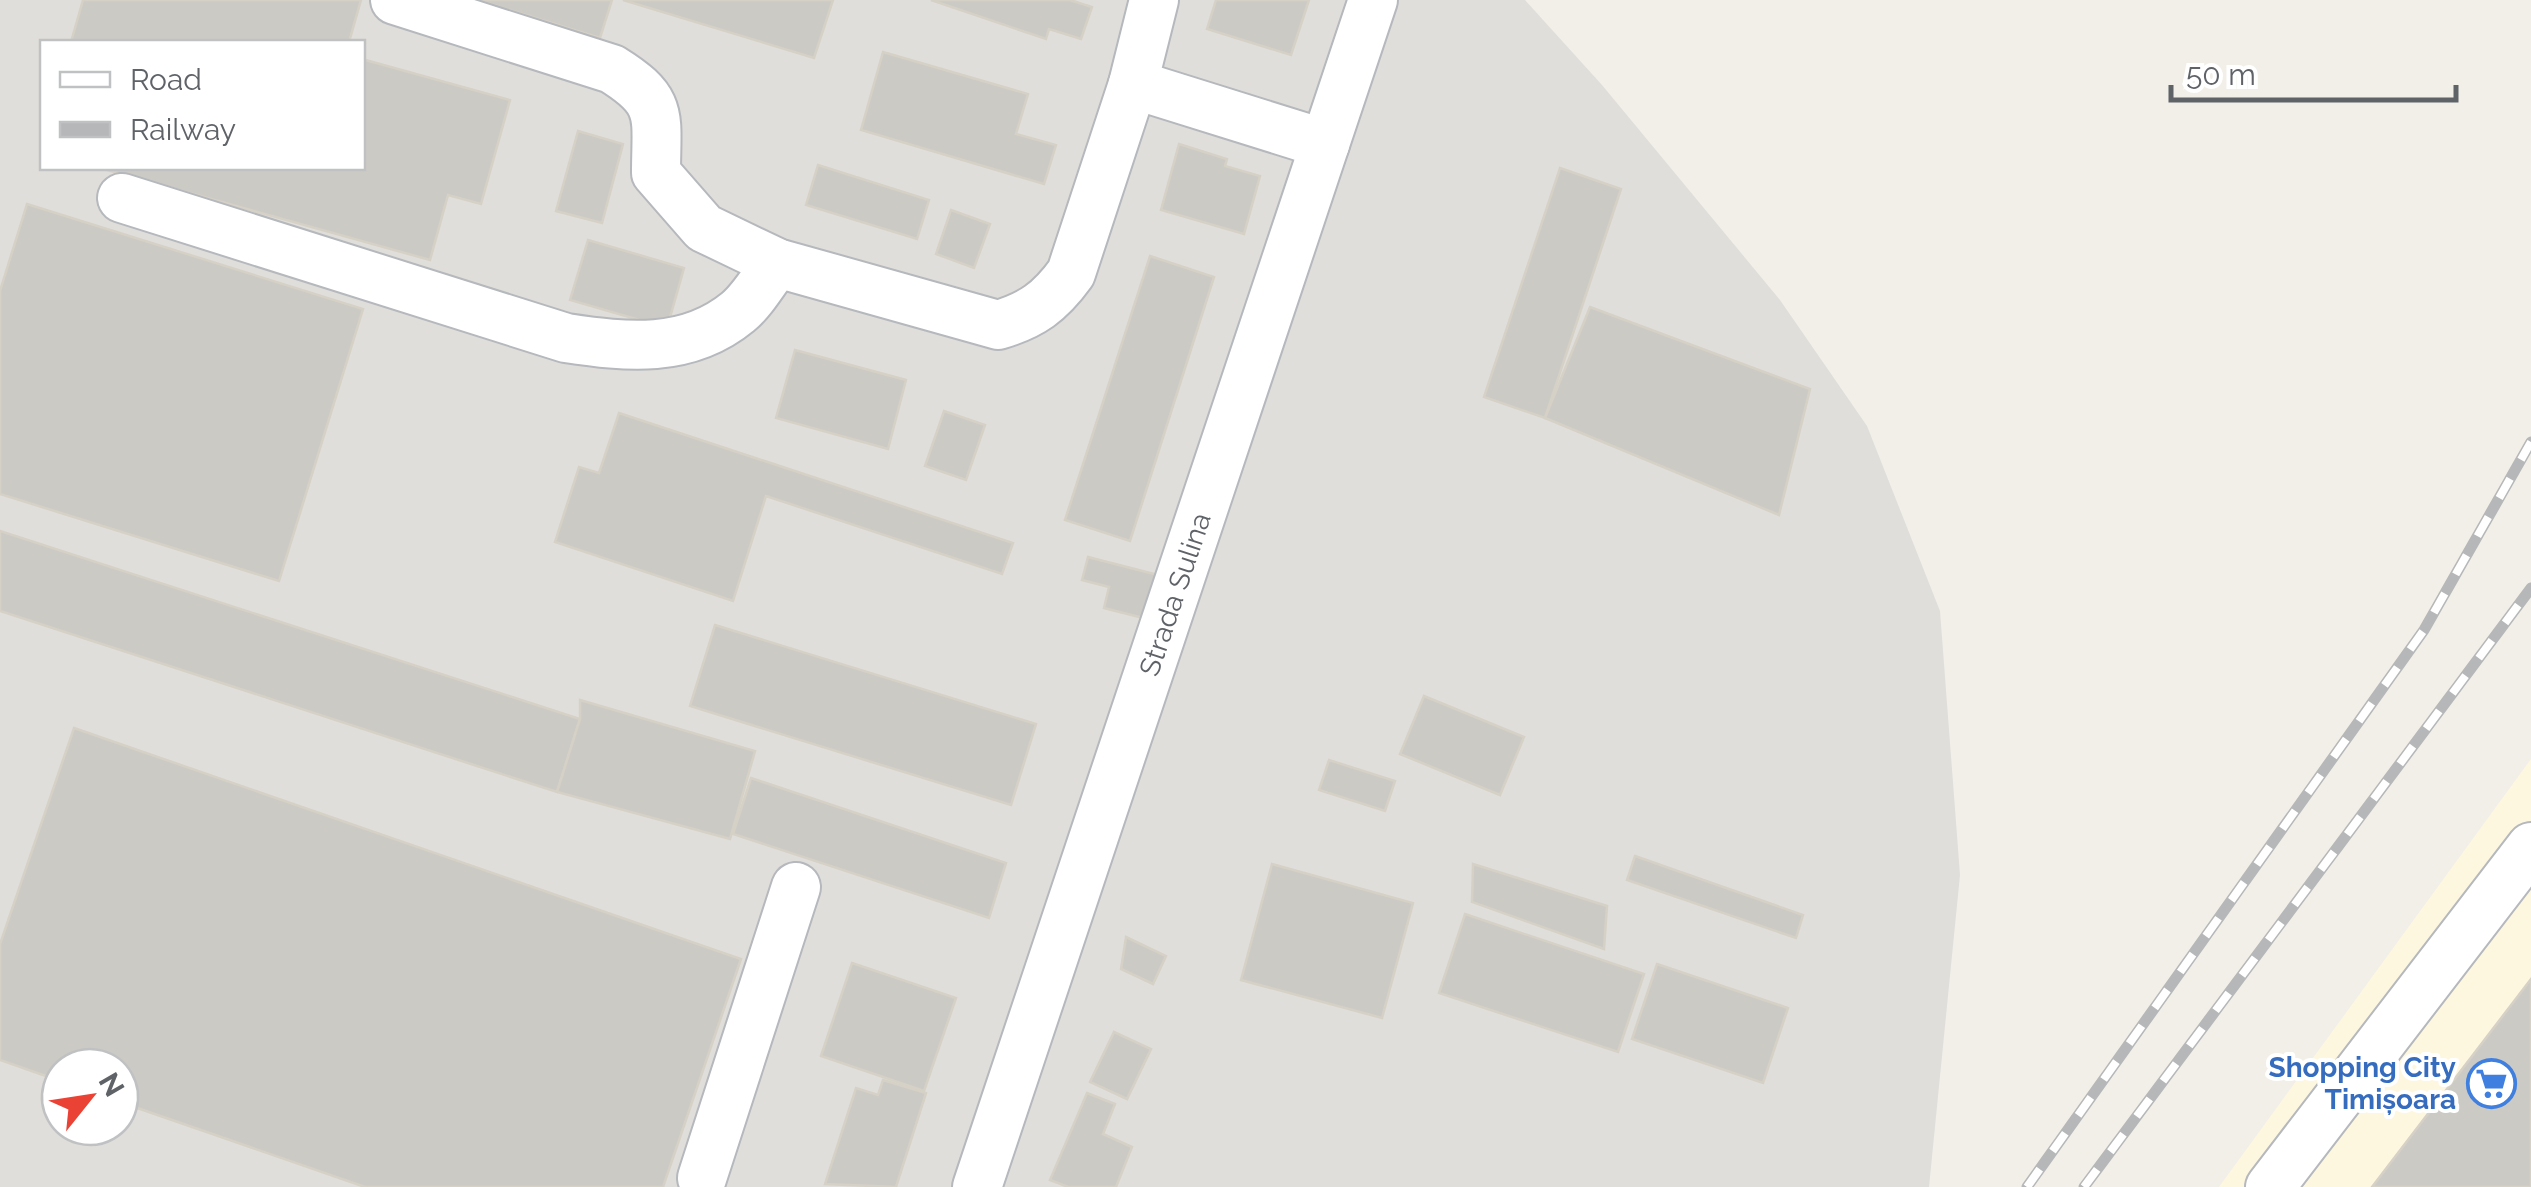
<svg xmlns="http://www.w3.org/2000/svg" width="2531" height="1187" viewBox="0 0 2531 1187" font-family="Raleway,sans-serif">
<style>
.commercial{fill:#fef7e0}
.industrial{fill:#e0deda;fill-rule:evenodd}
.building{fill:#cccac5;stroke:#d6d1c6;stroke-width:2.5}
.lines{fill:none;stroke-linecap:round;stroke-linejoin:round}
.minor-casing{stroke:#b5b8bc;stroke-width:52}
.minor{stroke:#fff;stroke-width:48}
.rail-casing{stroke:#b6b7b8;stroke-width:11}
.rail{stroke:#fff;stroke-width:8;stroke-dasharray:22;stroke-linecap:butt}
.labels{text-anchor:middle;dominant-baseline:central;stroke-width:8;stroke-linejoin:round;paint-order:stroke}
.street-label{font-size:28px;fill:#5f6368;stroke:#fff}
.shop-label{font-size:28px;font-weight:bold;fill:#366cbe;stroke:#fff;text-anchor:end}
</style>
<rect width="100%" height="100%" fill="#f1efe8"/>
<polygon class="commercial" points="2531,759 2531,1187 2219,1187"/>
<path class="industrial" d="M0,0H1525L1602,85L1780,300L1867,426L1940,611L1960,875L1929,1187H0ZM42,42H362V168H42ZM60,1067H120V1127H60Z"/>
<g class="building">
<polygon points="83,0 361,0 349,42 71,42"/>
<polygon points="477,0 612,0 600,38"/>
<polygon points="623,0 833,0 814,58"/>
<polygon points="931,0 1070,0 1092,7 1081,39 1049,29 1046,39"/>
<polygon points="1216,0 1309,0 1291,55 1207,29"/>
<polygon points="883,52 1028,94 1016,134 1056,145 1044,184 861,130"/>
<polygon points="362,59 510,100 481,204 448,195 430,260 100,168 362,168"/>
<polygon points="578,131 623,144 602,223 556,211"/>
<polygon points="1179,144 1227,159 1225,166 1260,176 1244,234 1161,210"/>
<polygon points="818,165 929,200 917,239 806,205"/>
<polygon points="1560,168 1621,189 1545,418 1484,397"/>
<polygon points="27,204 363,309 279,581 0,494 0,291"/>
<polygon points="951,210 990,224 974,268 936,254"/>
<polygon points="588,240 684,268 667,328 570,300"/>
<polygon points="1150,256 1214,277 1130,541 1065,520"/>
<polygon points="1590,307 1810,389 1779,515 1545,418"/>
<polygon points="795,350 906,380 888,449 776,418"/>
<polygon points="944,411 985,425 966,480 925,466"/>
<polygon points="619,413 1013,543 1002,574 766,496 733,601 555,542 579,467 599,473"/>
<polygon points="0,531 580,719 557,792 0,611"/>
<polygon points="1088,557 1158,575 1147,619 1104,608 1109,587 1082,580"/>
<polygon points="715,625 1036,724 1011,805 690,706"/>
<polygon points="1424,696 1524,737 1500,795 1400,754"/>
<polygon points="580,700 755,751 730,839 557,792 580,719"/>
<polygon points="74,728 741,959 663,1187 365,1187 120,1102 120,1067 60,1067 60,1081 0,1060 0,944"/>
<polygon points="1329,760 1395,781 1385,811 1319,790"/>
<polygon points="751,778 1006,863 989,918 733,834"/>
<polygon points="1635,856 1803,915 1796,938 1627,880"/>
<polygon points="1272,864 1413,903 1382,1018 1241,980"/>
<polygon points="1473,864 1607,906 1604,949 1472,902"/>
<polygon points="1465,914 1644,974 1618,1052 1439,993"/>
<polygon points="1126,937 1166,956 1153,984 1121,969"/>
<polygon points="852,963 956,998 924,1091 821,1056"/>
<polygon points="1657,964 1788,1008 1763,1083 1632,1039"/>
<polygon points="2531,979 2531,1187 2372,1187"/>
<polygon points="1114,1032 1151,1049 1127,1099 1090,1082"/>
<polygon points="883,1080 926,1093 896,1187 825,1184 856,1088 878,1095"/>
<polygon points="1087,1093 1115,1104 1103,1134 1132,1147 1116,1187 1068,1187 1050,1180"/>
</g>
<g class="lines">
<defs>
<g id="minor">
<path d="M395,0L612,69C665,102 656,115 656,173L704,228L777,263L998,325C1032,315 1050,302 1071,273L1133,84L1154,0"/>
<polyline points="1133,84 1325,144"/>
<path d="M122,198L566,338C626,347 687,354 738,312C753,300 765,278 777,263"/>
<polyline points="702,1178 796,887"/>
<path id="s1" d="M977,1187L1373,0"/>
<polyline points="2270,1187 2531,847"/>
</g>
</defs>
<use href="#minor" class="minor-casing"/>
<use href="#minor" class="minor"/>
<defs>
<g id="rail">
<polyline points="2027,1187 2424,630 2531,442"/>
<polyline points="2084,1187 2531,588"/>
</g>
</defs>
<use href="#rail" class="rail-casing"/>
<use href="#rail" class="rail"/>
</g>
<defs>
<symbol id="supermarket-ring" viewBox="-11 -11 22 22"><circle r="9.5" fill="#fff" stroke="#3f7fe0" stroke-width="1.5"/><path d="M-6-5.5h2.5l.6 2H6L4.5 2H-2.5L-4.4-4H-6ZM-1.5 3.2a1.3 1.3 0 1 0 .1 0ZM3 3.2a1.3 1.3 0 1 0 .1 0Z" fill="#3f7fe0"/></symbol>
</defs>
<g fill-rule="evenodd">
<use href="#supermarket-ring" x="2464" y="1056" width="55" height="55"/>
</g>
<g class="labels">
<g class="street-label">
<text stroke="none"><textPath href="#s1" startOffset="625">Strada Sulina</textPath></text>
</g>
<g class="shop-label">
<text x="2456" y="1067">Shopping City<tspan x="2456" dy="32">Timișoara</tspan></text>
</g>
</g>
<rect x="40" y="40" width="325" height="130" fill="#ffffff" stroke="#bfc1c3" stroke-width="2.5"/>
<rect x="60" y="72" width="50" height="15" fill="#ffffff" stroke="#bfc1c3" stroke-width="2.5"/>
<text x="130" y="90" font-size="30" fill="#5f6368">Road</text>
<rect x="60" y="122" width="50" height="15" fill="#b6b7b8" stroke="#bfc1c3" stroke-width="2.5"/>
<text x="130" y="140" font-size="30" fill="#5f6368">Railway</text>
<g transform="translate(90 1097) rotate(60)"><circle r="48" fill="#ffffff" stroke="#bfc1c3" stroke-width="2.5"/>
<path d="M0-8L18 38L0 25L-18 38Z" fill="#ea4335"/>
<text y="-15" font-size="28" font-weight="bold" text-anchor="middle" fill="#5f6368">N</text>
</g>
<path d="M2171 85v15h285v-15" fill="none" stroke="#5f6368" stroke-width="5"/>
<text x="2186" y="85" font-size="30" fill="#5f6368" stroke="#ffffff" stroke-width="8" paint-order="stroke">50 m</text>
</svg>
